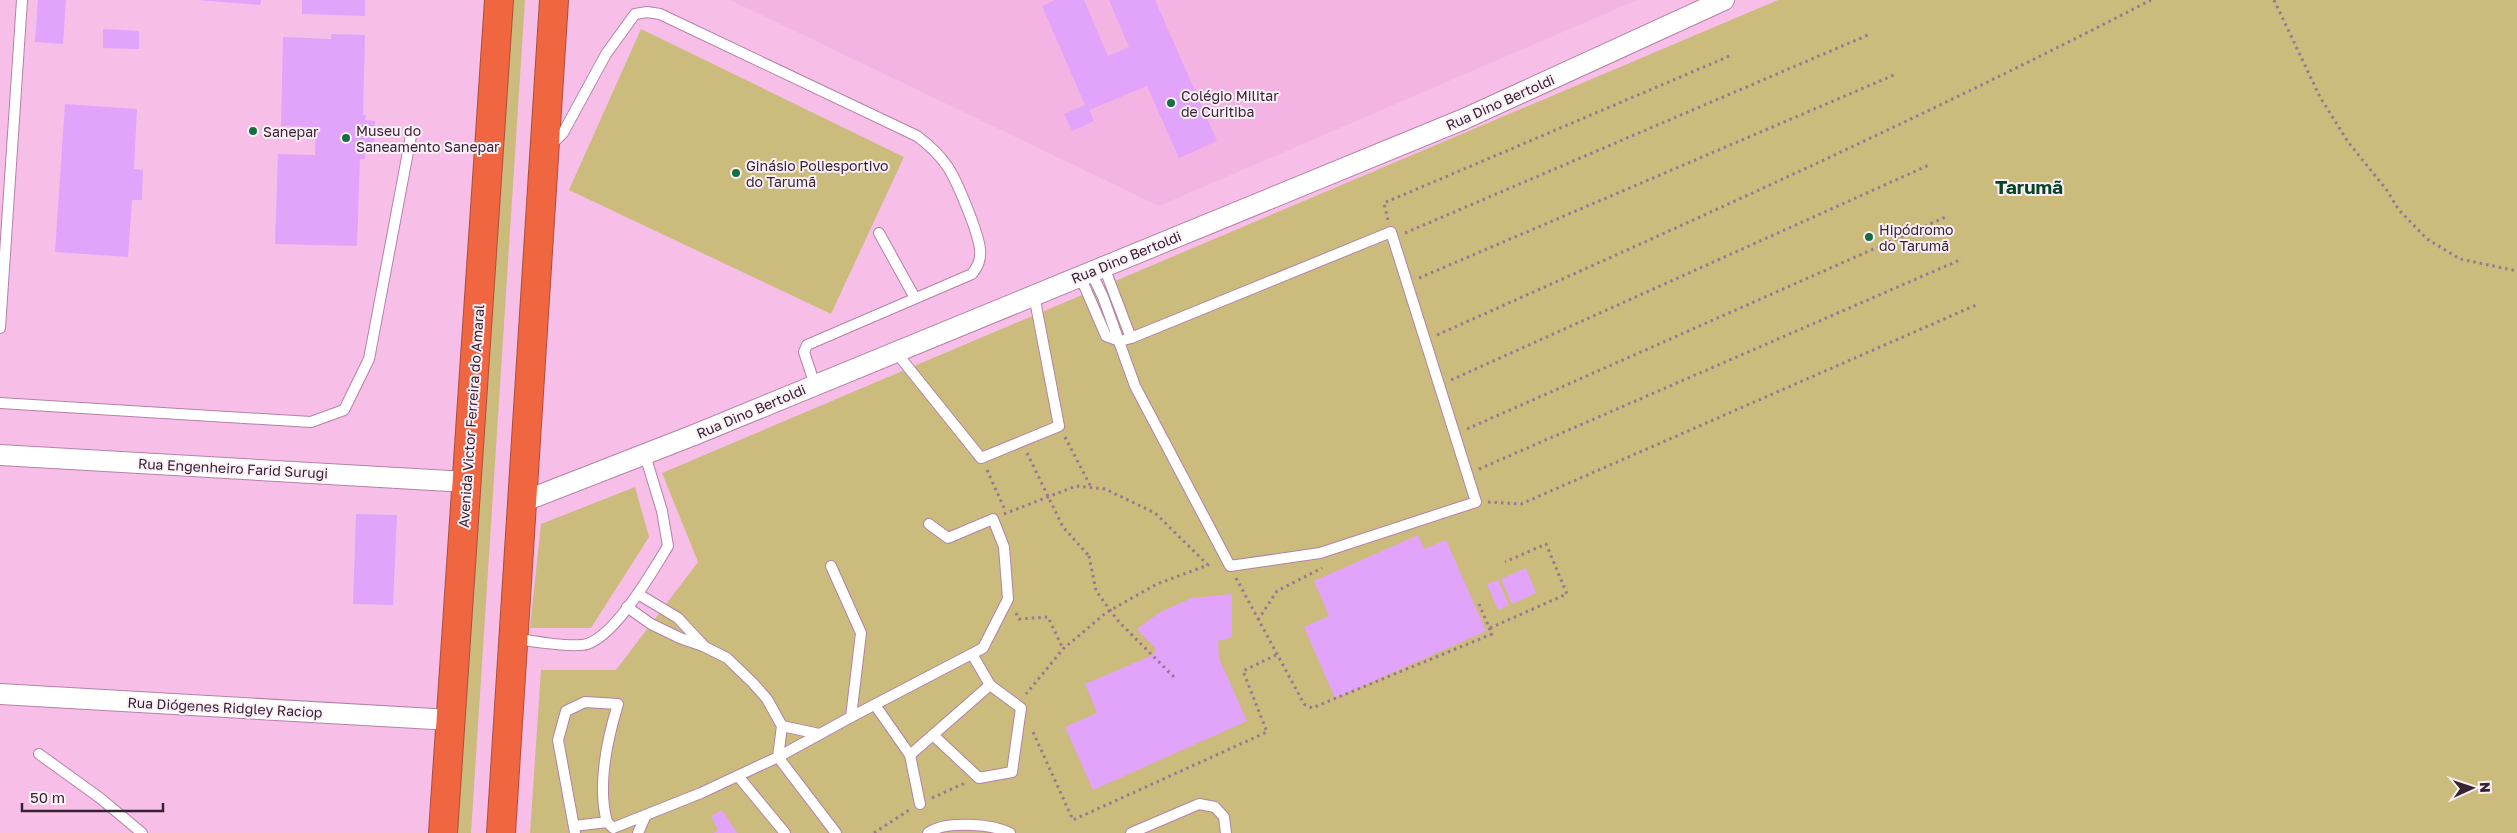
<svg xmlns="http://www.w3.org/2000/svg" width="2517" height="833" viewBox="0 0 2517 833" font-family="'Golos Text',sans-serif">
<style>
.built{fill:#f3b4e3}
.green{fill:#cbbc7d}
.building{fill:#e2a3fb}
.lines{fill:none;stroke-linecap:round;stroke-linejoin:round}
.lane-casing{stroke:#b580a7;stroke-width:12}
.street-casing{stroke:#b580a7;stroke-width:22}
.highway-casing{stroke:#af4e3b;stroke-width:30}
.path{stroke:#9e7693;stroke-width:3;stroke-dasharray:2.5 4;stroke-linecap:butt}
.lane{stroke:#fff;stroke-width:10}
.street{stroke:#fff;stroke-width:20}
.highway{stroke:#f06640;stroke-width:28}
.path-bridge{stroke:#9e7693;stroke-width:3;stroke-dasharray:2.5 4;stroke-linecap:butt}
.poi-dot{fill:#146f43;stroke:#fcf0f8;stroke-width:2}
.labels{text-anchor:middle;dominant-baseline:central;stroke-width:4;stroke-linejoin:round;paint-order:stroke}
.poi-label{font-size:14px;fill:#372232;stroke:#fcf0f8;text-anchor:start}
.street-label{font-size:14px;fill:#372232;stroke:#fcf0f8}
.district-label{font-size:19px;font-weight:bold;fill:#064628;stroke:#fcf0f8}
</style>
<rect width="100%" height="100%" fill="#f7bfe8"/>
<polygon class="built" points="730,0 1637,0 1159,206"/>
<g class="green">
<polygon points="513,0 525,0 471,833 451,833"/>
<polygon points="1778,0 2517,0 2517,833 530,833 541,670 616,670 698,562 662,473"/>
<polygon points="641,29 904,157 831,314 569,190"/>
<polygon points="635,487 649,537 591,628 530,628 541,524"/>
</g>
<g class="building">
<polygon points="38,0 66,0 63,44 35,42"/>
<polygon points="197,0 261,0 260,5"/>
<polygon points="302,0 365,0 365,16 302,14"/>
<polygon points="1055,0 1084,0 1108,56 1129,47 1109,0 1155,0 1217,141 1179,158 1147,86 1089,110 1094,121 1072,131 1064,114 1085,105 1042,6"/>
<polygon points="103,29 139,31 139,49 103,48"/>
<polygon points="331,34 365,35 363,115 366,115 365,120 375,121 374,152 365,152 365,159 360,159 357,246 275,244 278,154 315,155 316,127 281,126 283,37 331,39"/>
<polygon points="65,104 137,109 134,169 143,170 142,200 132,200 128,257 55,252"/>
<polygon points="356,514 397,515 393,605 353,604"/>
<polygon points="1418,535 1424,549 1446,540 1486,631 1335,698 1304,627 1329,616 1314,581"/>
<polygon points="1526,568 1536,593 1512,604 1501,579"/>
<polygon points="1498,580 1509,605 1498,610 1487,584"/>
<polygon points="1232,594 1232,637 1218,641 1219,658 1247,721 1093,790 1065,727 1097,713 1085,684 1153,655 1156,649 1137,629 1160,612 1192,598"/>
<polygon points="722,810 737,833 713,833 718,830 711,816"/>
</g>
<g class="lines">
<defs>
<g id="lane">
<path d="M550,146L563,133L606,54L635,14L647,12L660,14L917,136C929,145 939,154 947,166C957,180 978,232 980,249C981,260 978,266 972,274L807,345L804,352L815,385"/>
<polyline points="879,233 915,298"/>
<polyline points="1091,272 1103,297 1135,386 1230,566 1320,553 1476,502 1391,232 1131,338"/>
<polyline points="1080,276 1106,336 1120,341 1131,338 1104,267"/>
<polyline points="0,328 22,0"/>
<polyline points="895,351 981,458 1059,426 1034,295"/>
<polyline points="0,403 311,422 344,410 369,359 411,136"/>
<polyline points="831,566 861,633 851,717 778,757 836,833"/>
<polyline points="638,594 678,618 703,645"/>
<path d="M514,638C529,641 574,648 587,644C616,635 652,572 668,546L662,511L645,455"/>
<polyline points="875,705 910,755 920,804"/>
<polyline points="851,717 983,648 1008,599 1004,547 993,519 948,538 929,524"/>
<polyline points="782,726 819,734"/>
<polyline points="933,735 979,778 1012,772 1021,708 990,685 972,654"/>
<polyline points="39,754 100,798 142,833"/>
<polyline points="910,755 990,685"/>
<polyline points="738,776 785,833"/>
<polyline points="574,826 607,822 611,826"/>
<polyline points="613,828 701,793 778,757 782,726 767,699 753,683 727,658 703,646 680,638 651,624 627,607"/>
<path d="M575,833L558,740L566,711L585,702L618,704C607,740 597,786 607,822"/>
<polyline points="638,833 645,817"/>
<path d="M928,833C945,820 992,824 1010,833"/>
<polyline points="1131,833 1199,804 1215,807 1224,817 1226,833"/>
</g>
<g id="street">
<polyline points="0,455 467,482"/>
<polyline points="522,502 694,435 1464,119 1724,0"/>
<polyline points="0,694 451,720"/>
</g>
<g id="highway">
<polyline points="443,833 499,0"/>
<polyline points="501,833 554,0"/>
</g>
</defs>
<use href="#lane" class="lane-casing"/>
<use href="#street" class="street-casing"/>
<use href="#highway" class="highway-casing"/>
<g class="path">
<polyline points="2274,0 2320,97 2348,142 2386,189 2399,210 2427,239 2460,259 2517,271"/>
<polyline points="1388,220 1384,203 1732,55"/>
<polyline points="1405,233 1868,35"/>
<polyline points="1419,278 1894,75"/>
<path d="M1437,335C1677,228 1917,121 2151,0"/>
<polyline points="1451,380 1929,165"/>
<polyline points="1467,429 1948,216"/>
<polyline points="1065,437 1091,487"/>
<polyline points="1027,453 1063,527 1089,556"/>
<polyline points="1479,469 1962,259"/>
<polyline points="987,470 1005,510"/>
<polyline points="1488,502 1521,504 1976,305"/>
<polyline points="1004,514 1076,486 1105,489 1155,513 1208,565 1157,584 1107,612 1063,649 1026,694"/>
<polyline points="1236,578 1304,704 1312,708 1492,634 1479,604"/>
<polyline points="1016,613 1019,619 1048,617 1063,649"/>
<polyline points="1258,620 1277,591 1322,568"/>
<polyline points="1490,628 1567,594 1546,544 1505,562"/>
<polyline points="1033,732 1073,820 1267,732 1243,671 1276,655"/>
<polyline points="932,798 965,783"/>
<polyline points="874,833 909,810"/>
</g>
<use href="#lane" class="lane"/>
<use href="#street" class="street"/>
<use href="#highway" class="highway"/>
<polyline class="path-bridge" points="1089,556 1096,591 1119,622 1175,678"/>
</g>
<g class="poi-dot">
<circle cx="1171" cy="103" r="5"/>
<circle cx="253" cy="131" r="5"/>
<circle cx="346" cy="138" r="5"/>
<circle cx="736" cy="173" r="5"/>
<circle cx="1869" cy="237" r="5"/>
</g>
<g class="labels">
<g class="poi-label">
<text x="1181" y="95">Colégio Militar<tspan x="1181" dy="16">de Curitiba</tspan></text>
<text x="356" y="130">Museu do<tspan x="356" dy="16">Saneamento Sanepar</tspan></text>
<text x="263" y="131">Sanepar</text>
<text x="746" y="165">Ginásio Poliesportivo<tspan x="746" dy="16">do Tarumã</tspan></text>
<text x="1879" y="229">Hipódromo<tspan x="1879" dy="16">do Tarumã</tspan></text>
</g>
<g class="street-label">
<text transform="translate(1500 102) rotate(-24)">Rua Dino Bertoldi</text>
<text transform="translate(1126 257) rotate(-22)">Rua Dino Bertoldi</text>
<text transform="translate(751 411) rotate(-23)">Rua Dino Bertoldi</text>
<text transform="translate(471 416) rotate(-86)">Avenida Victor Ferreira do Amaral</text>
<text transform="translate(233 468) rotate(3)">Rua Engenheiro Farid Surugi</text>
<text transform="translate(225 707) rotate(3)">Rua Diógenes Ridgley Raciop</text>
</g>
<g class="district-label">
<text x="2029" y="186">Tarumã</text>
</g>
</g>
<g transform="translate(2472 788) rotate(87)" stroke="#fcf0f8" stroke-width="4" paint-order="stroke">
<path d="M0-4L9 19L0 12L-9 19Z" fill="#372232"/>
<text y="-8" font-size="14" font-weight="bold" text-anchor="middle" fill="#372232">N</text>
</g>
<path d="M22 803v8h141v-8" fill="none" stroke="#372232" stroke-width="2.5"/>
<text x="30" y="803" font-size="15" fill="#372232" stroke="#fcf0f8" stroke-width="4" paint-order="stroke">50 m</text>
</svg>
